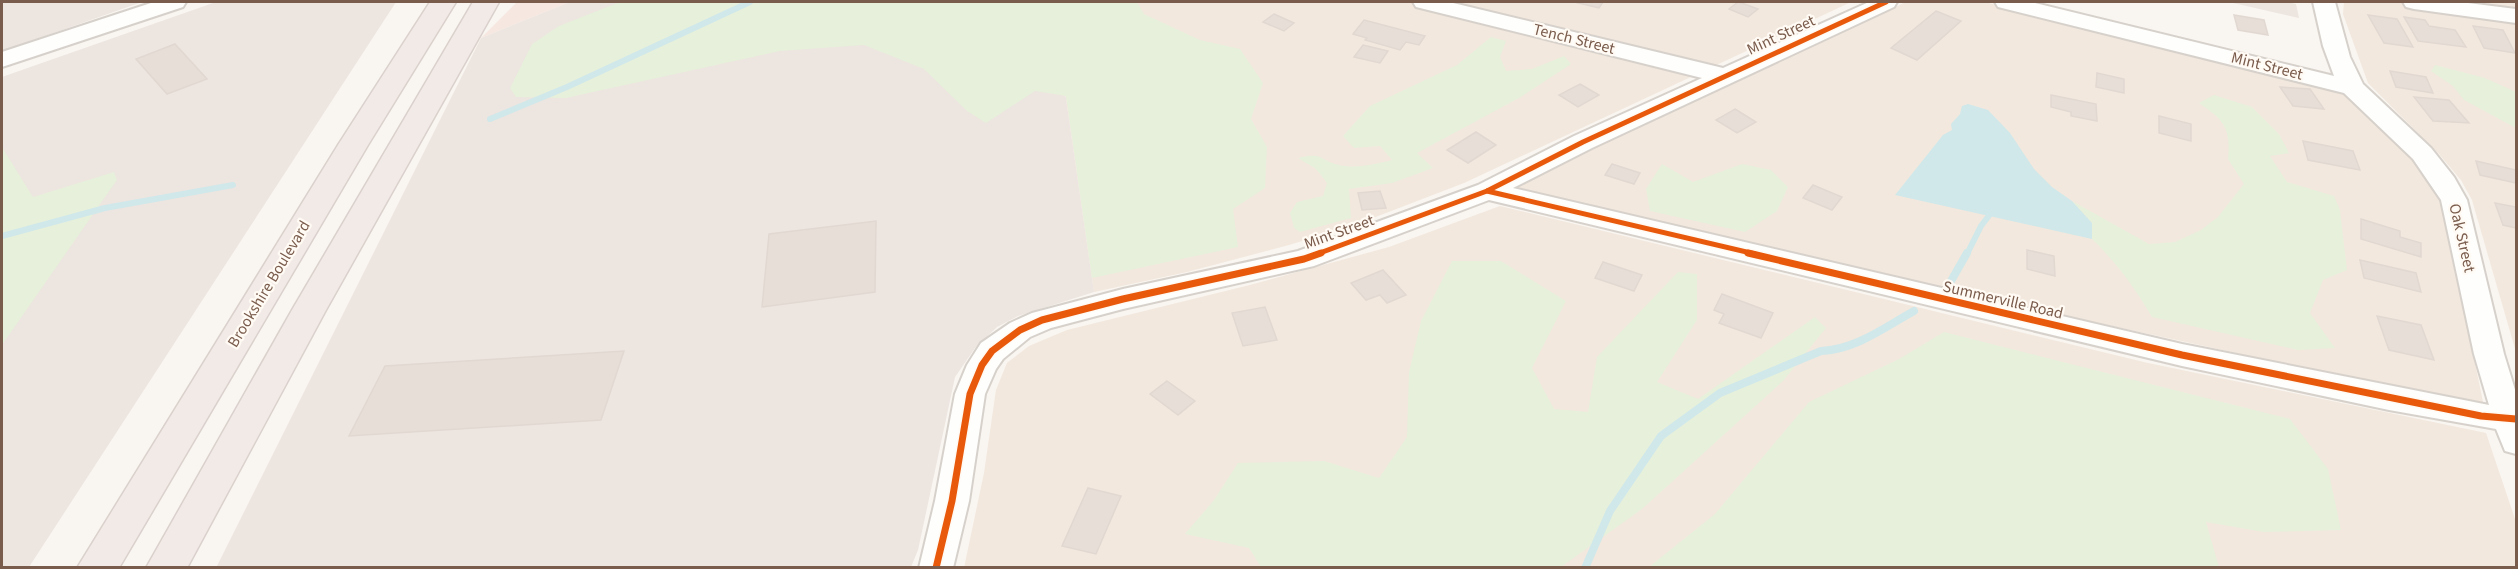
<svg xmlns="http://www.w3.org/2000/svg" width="2518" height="569" viewBox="0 0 2518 569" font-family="'Source Sans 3',sans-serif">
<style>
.residential{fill:#f2e8de}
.commercial{fill:#f6e8e1}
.industrial{fill:#ede5e0}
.green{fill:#e7f0db}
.water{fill:#d0e8ea}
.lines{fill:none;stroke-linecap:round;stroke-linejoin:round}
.stream-far1{stroke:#d0e8ea;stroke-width:6}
.stream{stroke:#d0e8ea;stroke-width:8}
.building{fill:#e6ded7;stroke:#e2d8d2;stroke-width:1.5}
.minor-casing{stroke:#d7d1cb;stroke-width:4}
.highway-casing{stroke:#dad1cc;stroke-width:3}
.minor{fill:#fefefd;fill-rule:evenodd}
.highway{fill:#f2eae7;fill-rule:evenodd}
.cycleway-far1-casing{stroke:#fffaf3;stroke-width:8}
.cycleway-casing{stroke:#fffaf3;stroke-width:10}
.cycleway-far1{stroke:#e8590c;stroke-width:5}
.cycleway{stroke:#e8590c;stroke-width:7}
.labels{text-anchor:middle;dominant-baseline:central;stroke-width:4.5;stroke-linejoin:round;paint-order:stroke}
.street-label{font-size:16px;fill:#7a5c4d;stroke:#fffaf3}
</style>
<rect width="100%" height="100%" fill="#f9f5f0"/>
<g class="residential">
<polygon points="1052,2 1851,2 1464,183 1360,223 1289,245 1187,272 1094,292"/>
<polygon points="1906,2 1985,2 2341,91 2406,152 2431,179 2443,207 2483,402 2415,392 2039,310 1513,188 1643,124"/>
<polygon points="2344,2 2516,2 2516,352 2472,200 2461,180 2439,154 2368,83 2343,14"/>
<polygon points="1500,206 2148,363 2486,433 2516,522 2516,568 964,568 984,473 996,390 1007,363 1029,346 1067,330 1250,285 1389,247"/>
</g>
<polygon class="commercial" points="517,2 570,2 481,38"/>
<g class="industrial">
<polygon points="2,2 142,2 2,51"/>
<polygon points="216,2 396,2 29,567 2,567 2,77"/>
<polygon points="570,2 1052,2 1094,292 1018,316 997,327 975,348 955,377 918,550 911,567 216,568 481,38"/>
<polygon points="2229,2 2286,2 2296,4 2299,18"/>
</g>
<g class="green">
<polygon points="620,2 1137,2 1144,14 1200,40 1240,49 1263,83 1251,119 1267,147 1265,188 1233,209 1238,247 1092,278 1066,96 1035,91 986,123 967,111 924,69 864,45 780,51 566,98 516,97 510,88 532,44 559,26"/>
<path d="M1491,37L1506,41L1500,57L1506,71L1532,69L1564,56L1571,64L1519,98L1417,153L1433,168L1392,183L1349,189L1351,218L1300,232L1294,228L1290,213L1297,202L1323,196L1327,183L1316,169L1298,158C1324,152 1318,160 1339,165C1355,169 1376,164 1392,160L1380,146L1354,148L1343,136L1370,106L1457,65Z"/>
<polygon points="2435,65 2485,78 2516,92 2516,128 2464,100 2453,86 2431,71"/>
<path d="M2214,95L2252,107L2279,134L2289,153L2270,156L2287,182L2334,196L2340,210L2347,270L2323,280L2310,313L2335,348L2298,350L2152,317C2135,288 2116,262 2092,239V223L2072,201L2149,244L2175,242L2201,230L2218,217L2244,184L2228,159C2231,128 2224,120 2199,103Z"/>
<polygon points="2,147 33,197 114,172 117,180 2,345"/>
<polygon points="1662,164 1693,182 1742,164 1771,170 1788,187 1777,211 1745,232 1650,211 1646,189"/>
<polygon points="1452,261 1501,261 1566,301 1532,368 1554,409 1588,412 1597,357 1678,272 1697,274 1697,320 1657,382 1698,399 1815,317 1826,328 1783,381 1642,509 1561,567 1261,567 1249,548 1185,534 1214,500 1238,463 1324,461 1379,478 1407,437 1409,372 1421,321"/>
<polygon points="1944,332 2290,419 2328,469 2341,530 2264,532 2206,522 2219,567 1649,567 1715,514 1809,402 1899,359"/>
</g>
<polygon class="water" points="1968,104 1988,110 2010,133 2034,169 2052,187 2072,201 2092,223 2092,239 1895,195 1943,135 1952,130 1951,124 1960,114 1962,106"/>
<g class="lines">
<g class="stream-far1">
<polyline points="490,119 567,87 750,2"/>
<polyline points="2,236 105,208 233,185"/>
<polyline points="1967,254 1981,226 1994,209"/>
</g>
<g class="stream">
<polyline points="1951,281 1967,253"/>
<path d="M1585,568L1610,511L1661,436L1720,393L1821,351C1855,350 1885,327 1914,311"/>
</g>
</g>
<g class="building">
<polygon points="1574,2 1603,2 1599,8"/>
<polygon points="1738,2 1739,2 1758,9 1748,17 1729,9"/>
<polygon points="1936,11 1961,21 1917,60 1891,48"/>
<polygon points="1274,14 1294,23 1284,31 1263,22"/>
<polygon points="2234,15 2264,20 2268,35 2238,30"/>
<polygon points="2368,15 2397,19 2413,47 2384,43"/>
<polygon points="2404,17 2425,20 2429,26 2455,30 2466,47 2418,41"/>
<polygon points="1364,20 1425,36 1419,45 1406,42 1400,50 1365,40 1367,38 1353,34"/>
<polygon points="2473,26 2503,30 2515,53 2484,48"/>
<polygon points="175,44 207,79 167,94 136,59"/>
<polygon points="1363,45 1388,51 1380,63 1354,57"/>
<polygon points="2390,71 2426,77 2433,93 2396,87"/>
<polygon points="2097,73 2124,79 2124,93 2096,87"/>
<polygon points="1580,84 1599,95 1578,107 1559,95"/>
<polygon points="2280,87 2310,89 2324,109 2293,106"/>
<polygon points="2051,95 2096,104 2097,121 2071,116 2071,112 2051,107"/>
<polygon points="2414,97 2449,100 2469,123 2433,121"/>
<polygon points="1735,109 1756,122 1737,133 1716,120"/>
<polygon points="2159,116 2191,124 2191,141 2159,133"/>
<polygon points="1476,132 1496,145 1468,163 1447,150"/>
<polygon points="2303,141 2353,151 2360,170 2308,160"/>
<polygon points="2476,161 2516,170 2516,183 2480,175"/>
<polygon points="1612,164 1640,173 1634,184 1605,175"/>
<polygon points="1813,185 1842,197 1832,210 1803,198"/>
<polygon points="1380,191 1386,208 1362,210 1358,193"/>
<polygon points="2495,203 2516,207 2516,228 2503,225"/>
<polygon points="2361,219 2400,231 2400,237 2421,243 2421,257 2361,239"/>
<polygon points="876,221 875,292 762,307 769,234"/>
<polygon points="2027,250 2054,256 2055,276 2027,269"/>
<polygon points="2360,260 2416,273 2421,292 2364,278"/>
<polygon points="1603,262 1642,275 1634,291 1595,278"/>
<polygon points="1383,270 1406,295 1387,303 1380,295 1366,300 1351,283"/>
<polygon points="1722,294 1773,313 1761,338 1719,323 1724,314 1714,310"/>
<polygon points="1265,307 1277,340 1243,346 1232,313"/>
<polygon points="2377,316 2421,325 2434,360 2389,350"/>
<polygon points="624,351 601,420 349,436 385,366"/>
<polygon points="1167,381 1195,401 1178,415 1150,394"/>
<polygon points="1088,488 1121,496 1096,554 1062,546"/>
</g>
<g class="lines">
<defs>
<g id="minor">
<polygon points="154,2 186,2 183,7 2,67 2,52"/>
<polygon points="1413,2 1449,2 1723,68 1869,2 1897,2 1894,7 1592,148 1513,188 2182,344 2489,405 2474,354 2441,200 2413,159 2344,93 1998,7 1995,2 2031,2 2334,76 2323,46 2313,2 2335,2 2350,57 2363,84 2431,148 2454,177 2467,200 2504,354 2516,393 2516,454 2505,451 2496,429 2389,410 2182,366 1489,200 1314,266 1123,309 1051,328 1030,337 1003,359 996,369 985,394 969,501 953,568 919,568 935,501 955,394 967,365 981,343 1010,323 1032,313 1123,289 1298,251 1478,185 1574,136 1702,78 1416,7"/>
<polygon points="2403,2 2460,2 2516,9 2516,23 2414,9 2406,7"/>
</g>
<g id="highway">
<polygon points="430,2 456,2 368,145 119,568 77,568 338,145"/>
<polygon points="473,2 499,2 326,310 187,568 146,568 292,310"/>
</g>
</defs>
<use href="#minor" class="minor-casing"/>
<use href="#highway" class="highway-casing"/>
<use href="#minor" class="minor"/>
<use href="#highway" class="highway"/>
<defs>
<g id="cycleway-far1">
<polyline points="1487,191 1755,254"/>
<polyline points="1317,254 1487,191 1583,142 1886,2"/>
</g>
<g id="cycleway">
<polyline points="1748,253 2182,355 2481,416 2516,419"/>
<polyline points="936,568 952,501 970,394 982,365 992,351 1020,330 1042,320 1123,299 1304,259 1321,253"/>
</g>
</defs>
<use href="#cycleway-far1" class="cycleway-far1-casing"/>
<use href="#cycleway" class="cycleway-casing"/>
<use href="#cycleway-far1" class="cycleway-far1"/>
<use href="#cycleway" class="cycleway"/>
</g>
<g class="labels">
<g class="street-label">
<text transform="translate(1781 35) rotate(-25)">Mint Street</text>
<text transform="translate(1574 39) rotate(14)">Tench Street</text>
<text transform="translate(2267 66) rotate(14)">Mint Street</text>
<text transform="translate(1339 232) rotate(-20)">Mint Street</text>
<text transform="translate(2462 238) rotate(77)">Oak Street</text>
<text transform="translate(269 284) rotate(-59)">Brookshire Boulevard</text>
<text transform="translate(2003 300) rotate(13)">Summerville Road</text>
</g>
</g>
<rect width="2518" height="569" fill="none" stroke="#7a5c4d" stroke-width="6"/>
</svg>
